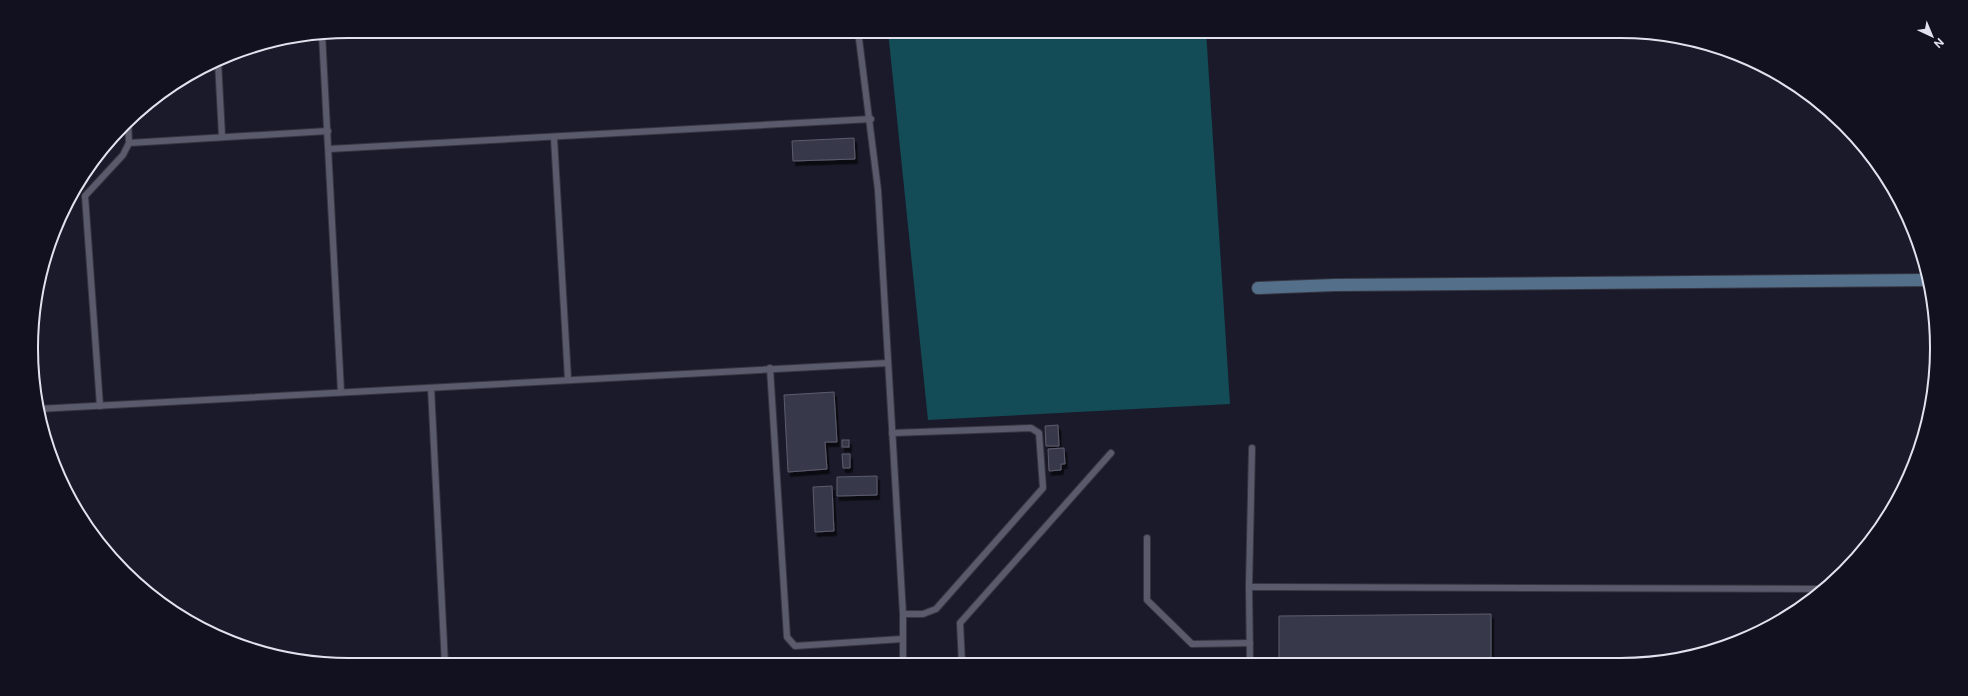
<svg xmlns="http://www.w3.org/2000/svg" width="1968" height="696" viewBox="0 0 1968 696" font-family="'Public Sans',sans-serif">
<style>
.water{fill:#134c56}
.building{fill:#39394b;stroke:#5c5c6f;filter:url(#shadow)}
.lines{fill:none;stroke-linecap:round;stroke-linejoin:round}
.lane-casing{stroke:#363642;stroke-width:8}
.secondary-casing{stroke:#363642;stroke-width:14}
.lane{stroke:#5a5a6d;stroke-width:6}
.secondary{stroke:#546f89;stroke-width:12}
.rim{fill:none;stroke:#e2e2ee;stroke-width:2}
</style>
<defs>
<filter id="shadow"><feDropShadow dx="2.5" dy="4.5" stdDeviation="0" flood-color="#0009"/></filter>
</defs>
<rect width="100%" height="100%" fill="#1b1a2a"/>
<polygon class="water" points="888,31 1206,31 1230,404 928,420"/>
<g class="building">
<polygon points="854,138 855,159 793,161 792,141"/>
<polygon points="834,392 837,442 825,442 827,469 788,472 784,395"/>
<polygon points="1058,425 1059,446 1046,446 1045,426"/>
<rect x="842" y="440" width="7" height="7"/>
<polygon points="1064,448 1065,464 1061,464 1061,470 1049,471 1048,449"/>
<polygon points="842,454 850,454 850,468 843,468"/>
<polygon points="877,476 877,495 837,496 837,477"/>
<polygon points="832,486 834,531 815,532 813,487"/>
<polygon points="1491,614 1491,659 1279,660 1279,616"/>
</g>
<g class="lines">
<defs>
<g id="lane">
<polyline points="858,31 878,190 903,614 903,664"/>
<polyline points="322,34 341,392"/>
<polyline points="218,61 222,136"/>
<polyline points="128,121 129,143"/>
<polyline points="554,138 568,379"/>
<polyline points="329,149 871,119"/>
<polyline points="770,368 787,637 795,646 902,639"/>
<polyline points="431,388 445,665"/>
<polyline points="100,406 85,196 123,155 129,143 328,131"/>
<polyline points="38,409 888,363"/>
<polyline points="892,433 1031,428 1039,433 1043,488 936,609 923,614 903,614"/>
<polyline points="1147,538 1147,600 1192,644 1250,643"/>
<polyline points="1249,587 1825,589"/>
<polyline points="1250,663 1249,587 1252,448"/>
<polyline points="962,664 960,623 1111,453"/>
</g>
<polyline id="secondary" points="1258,288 1335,285 1928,280"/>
</defs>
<use href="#lane" class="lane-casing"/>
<use href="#secondary" class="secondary-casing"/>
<use href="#lane" class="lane"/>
<use href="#secondary" class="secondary"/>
</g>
<path d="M0 0H1968V696H0ZM348 38H1620A310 310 0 0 1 1930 348V348A310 310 0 0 1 1620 658H348A310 310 0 0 1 38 348V348A310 310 0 0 1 348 38Z" fill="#121120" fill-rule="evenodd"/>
<path class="rim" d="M348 38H1620A310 310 0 0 1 1930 348V348A310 310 0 0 1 1620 658H348A310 310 0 0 1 38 348V348A310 310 0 0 1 348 38Z"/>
<g transform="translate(1932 36) rotate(136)" stroke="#121120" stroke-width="3" paint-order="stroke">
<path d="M0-3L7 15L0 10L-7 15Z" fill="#e2e2ee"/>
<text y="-6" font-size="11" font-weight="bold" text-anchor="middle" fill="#e2e2ee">N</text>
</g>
</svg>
